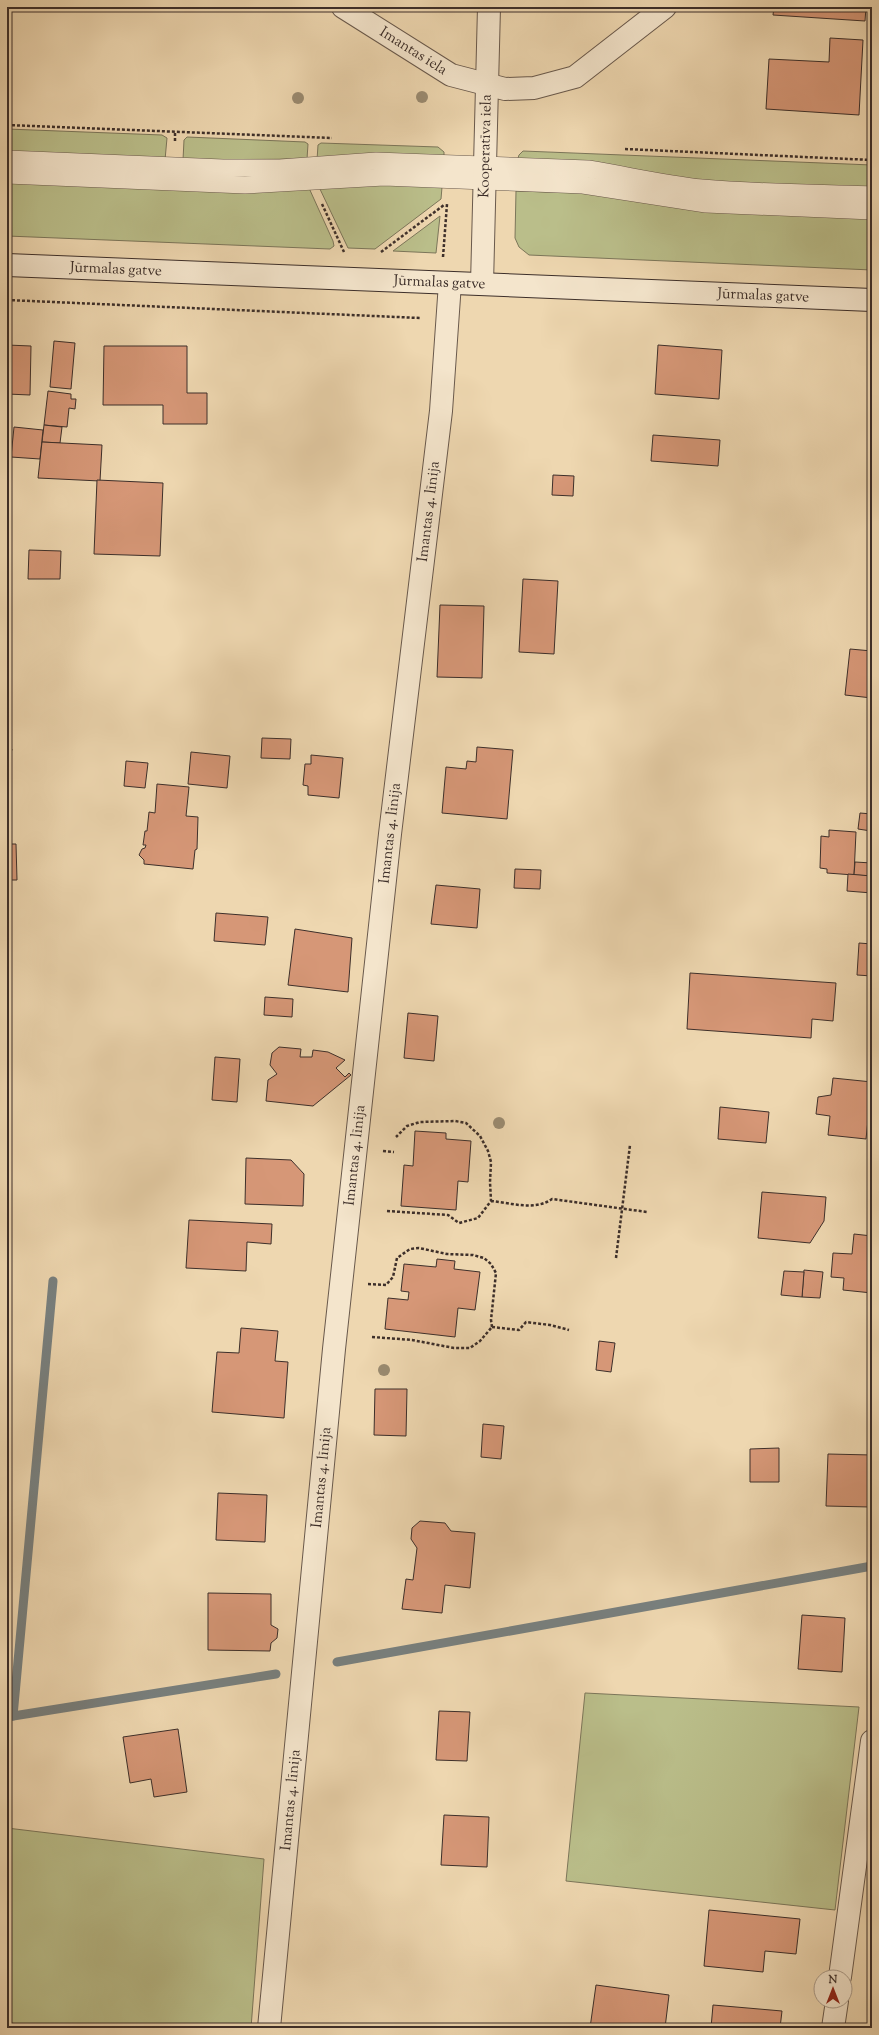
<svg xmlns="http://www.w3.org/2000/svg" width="879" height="2035" viewBox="0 0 879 2035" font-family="'Sorts Mill Goudy',serif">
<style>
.green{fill:#babe8a;stroke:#7c765a}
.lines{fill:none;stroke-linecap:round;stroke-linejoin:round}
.stream{stroke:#78807f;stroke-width:9}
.building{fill:#d69777;stroke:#3d2f2a}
.service-casing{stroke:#69594c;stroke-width:18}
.minor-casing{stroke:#69594c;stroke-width:24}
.secondary-casing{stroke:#3d2f2a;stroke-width:24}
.path{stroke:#3d2f2a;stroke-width:2.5;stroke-dasharray:3 2;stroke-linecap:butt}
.service{stroke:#f4e5cc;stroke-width:17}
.minor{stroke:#f4e5cc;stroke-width:22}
.secondary{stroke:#f4e5cc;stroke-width:22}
.tree{fill:#9a8b71}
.labels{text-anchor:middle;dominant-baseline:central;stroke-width:3;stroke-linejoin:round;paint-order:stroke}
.street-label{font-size:15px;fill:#3d2f2a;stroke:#f4e5cc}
</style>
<rect width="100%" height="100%" fill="#eed7b0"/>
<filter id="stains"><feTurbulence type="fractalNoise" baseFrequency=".005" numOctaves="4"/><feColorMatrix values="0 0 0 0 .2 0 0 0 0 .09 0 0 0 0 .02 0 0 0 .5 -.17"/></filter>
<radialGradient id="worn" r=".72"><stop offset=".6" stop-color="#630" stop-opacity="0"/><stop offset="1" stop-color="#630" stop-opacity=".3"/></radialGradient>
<g class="green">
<polygon points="7,129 162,135 167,138 165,160 7,153"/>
<polygon points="187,137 305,142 308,144 307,159 183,160 184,140"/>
<polygon points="321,143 438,147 444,152 444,158 317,160 318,145"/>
<polygon points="523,151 872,165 872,189 741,184 517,161 519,155"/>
<polygon points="7,182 309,188 333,241 334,246 330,249 7,236"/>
<polygon points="372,184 442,187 441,199 375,249 348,248 319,187"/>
<polygon points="516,191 585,193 872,218 872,270 529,255 519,247 515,238"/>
<polygon points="440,216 436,253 393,251"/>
<polygon points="585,1693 859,1707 835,1910 566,1881"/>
<polygon points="7,1828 264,1859 251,2028 35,2028 7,2022"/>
</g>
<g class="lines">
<g class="stream">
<polyline points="337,1662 872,1566"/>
<polyline points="13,1716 53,1281"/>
<polyline points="7,1717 276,1674"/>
</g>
</g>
<g class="building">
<polygon points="774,7 866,7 865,21 773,15"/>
<polygon points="830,38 863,40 859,115 766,109 769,59 829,62"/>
<polygon points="54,341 75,343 71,389 50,387"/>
<polygon points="7,345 31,346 30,395 7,394"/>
<polygon points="658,345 722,350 719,399 655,394"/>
<polygon points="104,346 187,346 187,393 207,393 207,424 163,424 163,405 103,405"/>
<polygon points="48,391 71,394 71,399 76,399 75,409 69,408 67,427 44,425"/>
<polygon points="44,425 62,427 60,443 42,442"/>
<polygon points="14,427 43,430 40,459 11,457"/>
<polygon points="653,435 720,440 718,466 651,461"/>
<polygon points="42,442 102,445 100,481 38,478"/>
<polygon points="553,475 574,476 573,496 552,495"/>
<polygon points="97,480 163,483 160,556 94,554"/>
<polygon points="29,550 61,551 60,579 28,579"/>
<polygon points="523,579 558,581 554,654 519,652"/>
<polygon points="440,605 484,606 482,678 437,677"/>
<polygon points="850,649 872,651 872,698 845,695"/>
<polygon points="262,738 291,739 290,759 261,758"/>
<polygon points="477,747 513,750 507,819 442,813 446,767 466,769 467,761 476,762"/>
<polygon points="7,748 12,749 9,763 7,763"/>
<polygon points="191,752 230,756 227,788 188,784"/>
<polygon points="311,755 343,758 339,798 308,795 308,786 303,785 305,764 311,764"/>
<polygon points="126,761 148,763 145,788 124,786"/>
<polygon points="157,784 189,787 186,816 198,817 197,849 195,850 193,869 144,864 144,860 139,855 142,849 145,848 146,845 143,845 145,831 147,831 149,812 155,813"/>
<polygon points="860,813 872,814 871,831 858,829"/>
<polygon points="829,830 856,832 854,875 827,873 827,869 820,868 821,836 829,837"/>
<polygon points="7,844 16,844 17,880 7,880"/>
<polygon points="855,862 872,863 872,876 854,875"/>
<polygon points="515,869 541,870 540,889 514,888"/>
<polygon points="848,874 872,876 872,893 847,891"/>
<polygon points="436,885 480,889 477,928 431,924"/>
<polygon points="216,913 268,917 265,945 214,941"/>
<polygon points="295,929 352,938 348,992 288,985"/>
<polygon points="859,943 872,944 872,976 857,975"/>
<polygon points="690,973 836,983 833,1021 812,1019 811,1038 687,1029"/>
<polygon points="265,997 293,999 292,1017 264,1015"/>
<polygon points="408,1013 438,1016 434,1061 404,1058"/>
<polygon points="279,1047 301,1049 300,1057 312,1057 313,1050 328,1052 345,1060 336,1068 345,1077 349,1073 351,1075 313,1106 266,1101 268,1080 277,1074 270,1065 272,1053"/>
<polygon points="215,1057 240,1059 237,1102 212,1100"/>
<polygon points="833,1078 872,1082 866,1139 828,1135 830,1116 816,1114 818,1097 831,1095"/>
<polygon points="720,1107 769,1112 766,1143 718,1139"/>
<polygon points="415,1131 446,1133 446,1139 471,1141 468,1182 458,1181 456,1210 401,1206 404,1165 413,1166"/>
<polygon points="246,1158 291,1160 304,1174 303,1206 245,1204"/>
<polygon points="762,1192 826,1197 824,1221 810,1243 758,1238"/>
<polygon points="189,1220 272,1224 271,1244 247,1242 246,1271 186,1268"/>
<polygon points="854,1234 872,1236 872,1293 843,1290 844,1278 831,1277 833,1253 852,1254"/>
<polygon points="437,1259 455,1261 454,1269 480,1272 475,1310 458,1308 455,1337 385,1329 388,1298 408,1300 409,1292 401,1291 404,1264 436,1267"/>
<polygon points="804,1270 823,1272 820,1298 802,1297"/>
<polygon points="784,1271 804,1272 802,1297 781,1295"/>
<polygon points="241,1328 278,1331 275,1361 288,1362 284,1418 212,1412 217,1352 239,1353"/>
<polygon points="599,1341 615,1343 611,1372 596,1370"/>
<polygon points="375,1389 407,1389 406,1436 374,1435"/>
<polygon points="483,1424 504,1426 501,1459 481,1457"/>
<polygon points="779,1448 779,1482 750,1482 750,1449"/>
<polygon points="828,1454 872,1455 870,1507 826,1506"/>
<polygon points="218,1493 267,1495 265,1542 216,1540"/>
<polygon points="420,1521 445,1523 451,1531 475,1533 470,1588 445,1585 442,1613 402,1609 406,1579 413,1580 417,1548 411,1539 412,1528"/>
<polygon points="208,1593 271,1594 271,1625 278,1629 277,1638 271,1643 270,1651 208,1650"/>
<polygon points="802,1615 845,1618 842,1672 798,1669"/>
<polygon points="439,1711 470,1712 467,1761 436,1760"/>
<polygon points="178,1729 187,1792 154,1797 151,1779 130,1783 123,1737"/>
<polygon points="444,1815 489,1817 487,1867 441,1865"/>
<polygon points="709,1910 800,1919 796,1954 765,1951 763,1972 704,1966"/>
<polygon points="596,1985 669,1995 665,2028 590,2028"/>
<polygon points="713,2005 782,2011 780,2028 711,2028"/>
</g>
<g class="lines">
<defs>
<g id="service">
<path d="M7,159L223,168H280L376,161L588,169C626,175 663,184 702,188C758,193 815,193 872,195"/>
<polyline points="7,175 245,185 384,177 583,185 706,204 872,211"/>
</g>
<g id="minor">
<path id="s1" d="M343,7L451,75L505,89L534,88L575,77L665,7"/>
<path id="s2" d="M482,284L489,7"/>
<polyline points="840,1977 872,1741"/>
<path id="s3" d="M269,2028L334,1349L390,834L441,411L450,283"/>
<polyline points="833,2028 837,2001"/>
</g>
<g id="secondary">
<path id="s4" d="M7,265L872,300"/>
</g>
</defs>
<use href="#service" class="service-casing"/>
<use href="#minor" class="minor-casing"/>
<use href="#secondary" class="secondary-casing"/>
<g class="path">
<polyline points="7,125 332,138"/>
<polyline points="175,141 175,132"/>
<polyline points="625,149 872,160"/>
<polyline points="322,204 344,252"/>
<polyline points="381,252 444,205"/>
<polyline points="443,257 447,204"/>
<polyline points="7,300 420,318"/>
<polyline points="383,1151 394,1152"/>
<path d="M491,1201C511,1203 535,1211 552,1199L647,1212"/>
<polyline points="387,1211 448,1215 459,1223 478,1218 491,1201 490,1182 491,1162 488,1151 480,1136 466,1123 455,1121 420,1122 407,1126 396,1137"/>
<polyline points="616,1258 630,1145"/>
<polyline points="368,1284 386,1285 393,1277 397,1258 410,1249 419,1248 447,1254 473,1255 484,1258 491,1264 496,1273 491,1320 492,1327"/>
<polyline points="492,1327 519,1330 526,1322 550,1325 569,1330"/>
<polyline points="372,1337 412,1340 454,1348 470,1348 480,1341 492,1327"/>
</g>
<use href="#service" class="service"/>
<use href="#minor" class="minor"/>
<use href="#secondary" class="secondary"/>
</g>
<g class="tree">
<circle cx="422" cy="97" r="6"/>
<circle cx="298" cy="98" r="6"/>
<circle cx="499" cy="1123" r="6"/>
<circle cx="384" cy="1370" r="6"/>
</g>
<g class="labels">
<g class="street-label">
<text stroke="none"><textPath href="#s1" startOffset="83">Imantas iela</textPath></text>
<text stroke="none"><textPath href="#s2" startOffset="138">Kooperatīva iela</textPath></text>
<text stroke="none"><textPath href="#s4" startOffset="109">Jūrmalas gatve</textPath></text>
<text stroke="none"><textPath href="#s4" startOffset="433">Jūrmalas gatve</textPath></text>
<text stroke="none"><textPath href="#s4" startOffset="757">Jūrmalas gatve</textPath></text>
<text stroke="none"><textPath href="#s3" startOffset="1525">Imantas 4. līnija</textPath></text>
<text stroke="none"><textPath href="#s3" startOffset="1201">Imantas 4. līnija</textPath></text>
<text stroke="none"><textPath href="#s3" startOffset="877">Imantas 4. līnija</textPath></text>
<text stroke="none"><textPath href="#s3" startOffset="553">Imantas 4. līnija</textPath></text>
<text stroke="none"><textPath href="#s3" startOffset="229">Imantas 4. līnija</textPath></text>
</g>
</g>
<rect width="879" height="2035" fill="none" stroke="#eed7b0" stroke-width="24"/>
<rect x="8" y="8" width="863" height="2019" fill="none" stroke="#3d2f2a" stroke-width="2"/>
<rect x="12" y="12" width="855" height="2011" fill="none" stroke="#3d2f2a"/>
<g transform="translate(833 1989)"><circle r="19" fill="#f4e5cc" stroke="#ab9c8b"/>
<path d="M0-3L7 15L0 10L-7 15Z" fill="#8f2418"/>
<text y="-6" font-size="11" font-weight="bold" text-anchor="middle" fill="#3d2f2a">N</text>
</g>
<rect width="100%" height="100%" filter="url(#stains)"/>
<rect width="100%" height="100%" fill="url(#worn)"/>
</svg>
